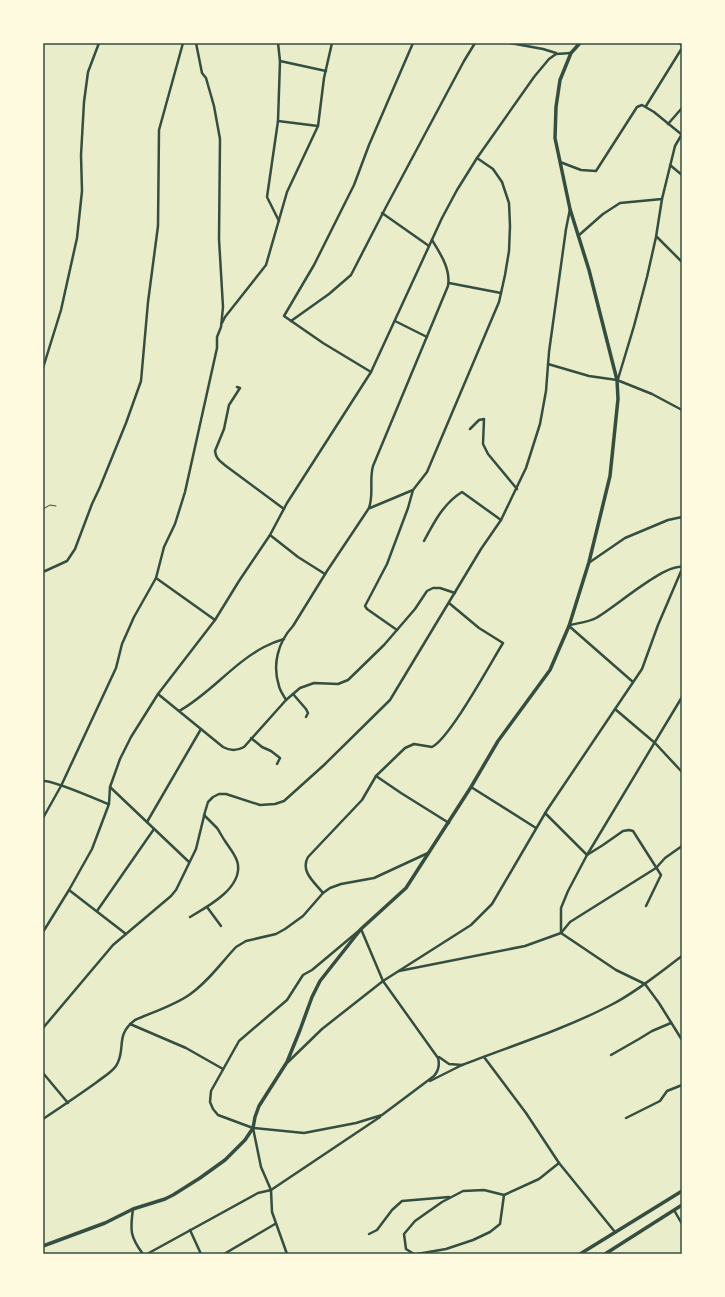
<svg xmlns="http://www.w3.org/2000/svg" width="725" height="1297" viewBox="0 0 725 1297" font-family="Montserrat,sans-serif">
<style>
.lines{fill:none;stroke-linecap:round;stroke-linejoin:round}
.service{stroke:#344e41;stroke-width:1}
.minor{stroke:#344e41;stroke-width:2.5}
.secondary{stroke:#344e41;stroke-width:3.5}
.neatline{fill:none;stroke:#344e41;stroke-width:1.5}
</style>
<rect width="100%" height="100%" fill="#e9edc9"/>
<g class="lines">
<polyline class="service" points="43,509 50,505 56,506"/>
<g class="minor">
<polyline points="278,43 280,61 278,121 267,197 279,221"/>
<polyline points="510,43 543,49 556,53"/>
<polyline points="680,43 682,46"/>
<polyline points="280,61 326,71"/>
<polyline points="646,106 682,48"/>
<polyline points="278,121 318,126"/>
<polyline points="668,124 682,108"/>
<polyline points="560,162 581,170 596,171 637,107 642,105 654,112 681,134"/>
<polyline points="670,165 682,175"/>
<polyline points="382,213 429,246"/>
<polyline points="578,236 603,214 620,203 662,199"/>
<polyline points="657,237 682,262"/>
<polyline points="449,283 501,293"/>
<polyline points="291,321 329,294 351,275 386,207 464,61 475,43"/>
<polyline points="395,321 427,337"/>
<polyline points="222,323 225,317 266,265 287,192 318,126 324,78 332,43"/>
<polyline points="548,364 589,376 617,380 652,394 682,410"/>
<polyline points="43,368 61,310 77,238 82,191 81,155 84,102 88,72 99,43"/>
<polyline points="371,372 323,343 284,316 314,265 354,185 369,145 413,43"/>
<polyline points="618,379 634,326 647,277 656,237 662,199 675,146 682,134"/>
<path d="M237,387L240,388L229,405L224,429L215,451C216,459 220,461 226,466L284,509"/>
<polyline points="470,429 479,420 484,419 483,444 488,454 517,489"/>
<polyline points="370,508 413,490 427,472 499,302 505,275 509,251 510,226 509,203 502,182 493,169 477,158"/>
<polyline points="270,535 298,557 325,574"/>
<path d="M424,541C434,522 444,503 462,492L501,520"/>
<polyline points="590,562 625,538 668,520 682,517"/>
<polyline points="43,572 67,561 75,549 92,504 100,487 126,423 141,381 148,302 158,226 159,130 183,43"/>
<polyline points="156,578 215,620"/>
<path d="M570,625C578,623 589,622 596,618C614,608 664,564 682,567"/>
<polyline points="569,626 633,682"/>
<polyline points="397,630 367,609 365,606 387,564 408,508 413,490"/>
<path d="M158,694L223,747C230,751 237,751 244,747L286,700L300,688L314,683L338,684L348,680L384,645L415,609L427,591L433,588H440L455,593"/>
<polyline points="293,694 306,709 308,713 306,717"/>
<polyline points="682,697 587,855 568,891 561,908 561,933 616,970 645,984 659,1003 682,1040"/>
<path d="M286,700C284,696 280,691 279,686C272,665 278,642 293,626L327,571L369,508C374,494 369,480 373,466L448,286C451,269 440,253 432,240"/>
<polyline points="615,709 655,743 682,772"/>
<path d="M179,711C210,694 232,664 264,647C270,644 277,641 284,639"/>
<polyline points="251,738 262,747 271,751 280,758 277,764"/>
<polyline points="376,776 401,793 449,823"/>
<path d="M43,781C53,780 96,799 108,804"/>
<polyline points="110,787 189,862"/>
<polyline points="471,787 536,828"/>
<polyline points="545,813 587,855 603,845 623,831 629,830 633,831 661,875 646,906"/>
<polyline points="43,818 61,786 116,668 122,644 134,617 156,578 164,547 175,524 185,492 217,348 217,337 221,327 223,307 219,239 220,139 214,106 206,78 202,73 196,43"/>
<polyline points="147,822 201,729"/>
<polyline points="69,890 126,934"/>
<path d="M323,893C314,882 300,871 308,857L362,800L376,776L405,748L414,744L432,747C450,738 490,664 503,643L479,628L449,603"/>
<polyline points="207,907 221,926"/>
<polyline points="97,911 154,829"/>
<path d="M190,917C207,907 241,889 238,865C237,856 230,849 225,841C222,837 220,832 217,828C213,824 208,819 204,815"/>
<path d="M361,929L383,981L438,1058C440,1065 439,1070 434,1076L382,1115L356,1123L304,1133L253,1128L218,1115L213,1109L210,1102L211,1091L239,1041L287,1000L303,975L312,970Z"/>
<polyline points="43,932 69,890 92,849 109,804 110,787 120,759 131,737 158,694 215,620 239,581 270,535 287,503 371,372 442,218 457,190 477,158 534,77 549,59 556,54 571,53"/>
<polyline points="399,971 525,946 561,933 570,922 656,868 665,858 682,846"/>
<polyline points="130,1024 186,1048 223,1069"/>
<polyline points="43,1028 113,945 171,896 176,890 196,849 205,812 208,802 213,797 219,794 226,794 260,805 275,804 284,801 324,765 390,700 481,549 501,520 526,468 540,424 546,391 549,352 566,229 570,209"/>
<polyline points="611,1055 639,1039 652,1031 671,1023"/>
<polyline points="484,1057 526,1113 559,1163 615,1232"/>
<polyline points="288,1062 322,1029 383,981 471,925 492,904 547,810 642,669 658,625 682,569"/>
<path d="M462,1065C511,1046 562,1030 609,1006C635,993 659,973 682,956"/>
<polyline points="43,1073 68,1103"/>
<polyline points="430,1081 462,1065 449,1064 439,1057"/>
<polyline points="626,1118 660,1101 667,1091 682,1085"/>
<path d="M43,1119C61,1107 79,1095 97,1082C103,1077 111,1073 116,1066C127,1049 114,1036 135,1020C153,1012 173,1006 189,995C207,983 221,963 236,947L246,941L276,934L285,929L303,916L323,893L330,888L341,884L374,878L428,853"/>
<polyline points="253,1128 261,1167 271,1190 272,1212 287,1254"/>
<path d="M133,1209C130,1230 130,1237 143,1254"/>
<polyline points="674,1210 682,1224"/>
<polyline points="190,1230 201,1254"/>
<polyline points="369,1234 377,1230 392,1210 402,1201 449,1197"/>
<polyline points="147,1254 258,1193 271,1190 380,1117"/>
<polyline points="224,1254 275,1224"/>
<polyline points="414,1254 406,1249 404,1234 415,1221 442,1202 463,1191 484,1190 504,1195 539,1179 559,1163"/>
<polyline points="417,1254 446,1249 473,1240 490,1232 500,1224 504,1195"/>
</g>
<g class="secondary">
<polyline points="43,1246 105,1223 133,1209 165,1199 173,1195 200,1178 225,1160 245,1140 253,1128 255,1117 259,1106 287,1062 300,1030 312,997 320,981 361,929 406,888 471,787 498,741 550,670 569,626 589,562 610,476 618,399 617,380 589,270 570,209 555,138 556,107 560,80 571,53 580,43"/>
<polyline points="580,1254 682,1191"/>
<polyline points="605,1254 682,1205"/>
</g>
</g>
<rect width="725" height="1297" fill="none" stroke="#fefae0" stroke-width="88"/>
<rect x="44" y="44" width="637" height="1209" class="neatline"/>
</svg>
